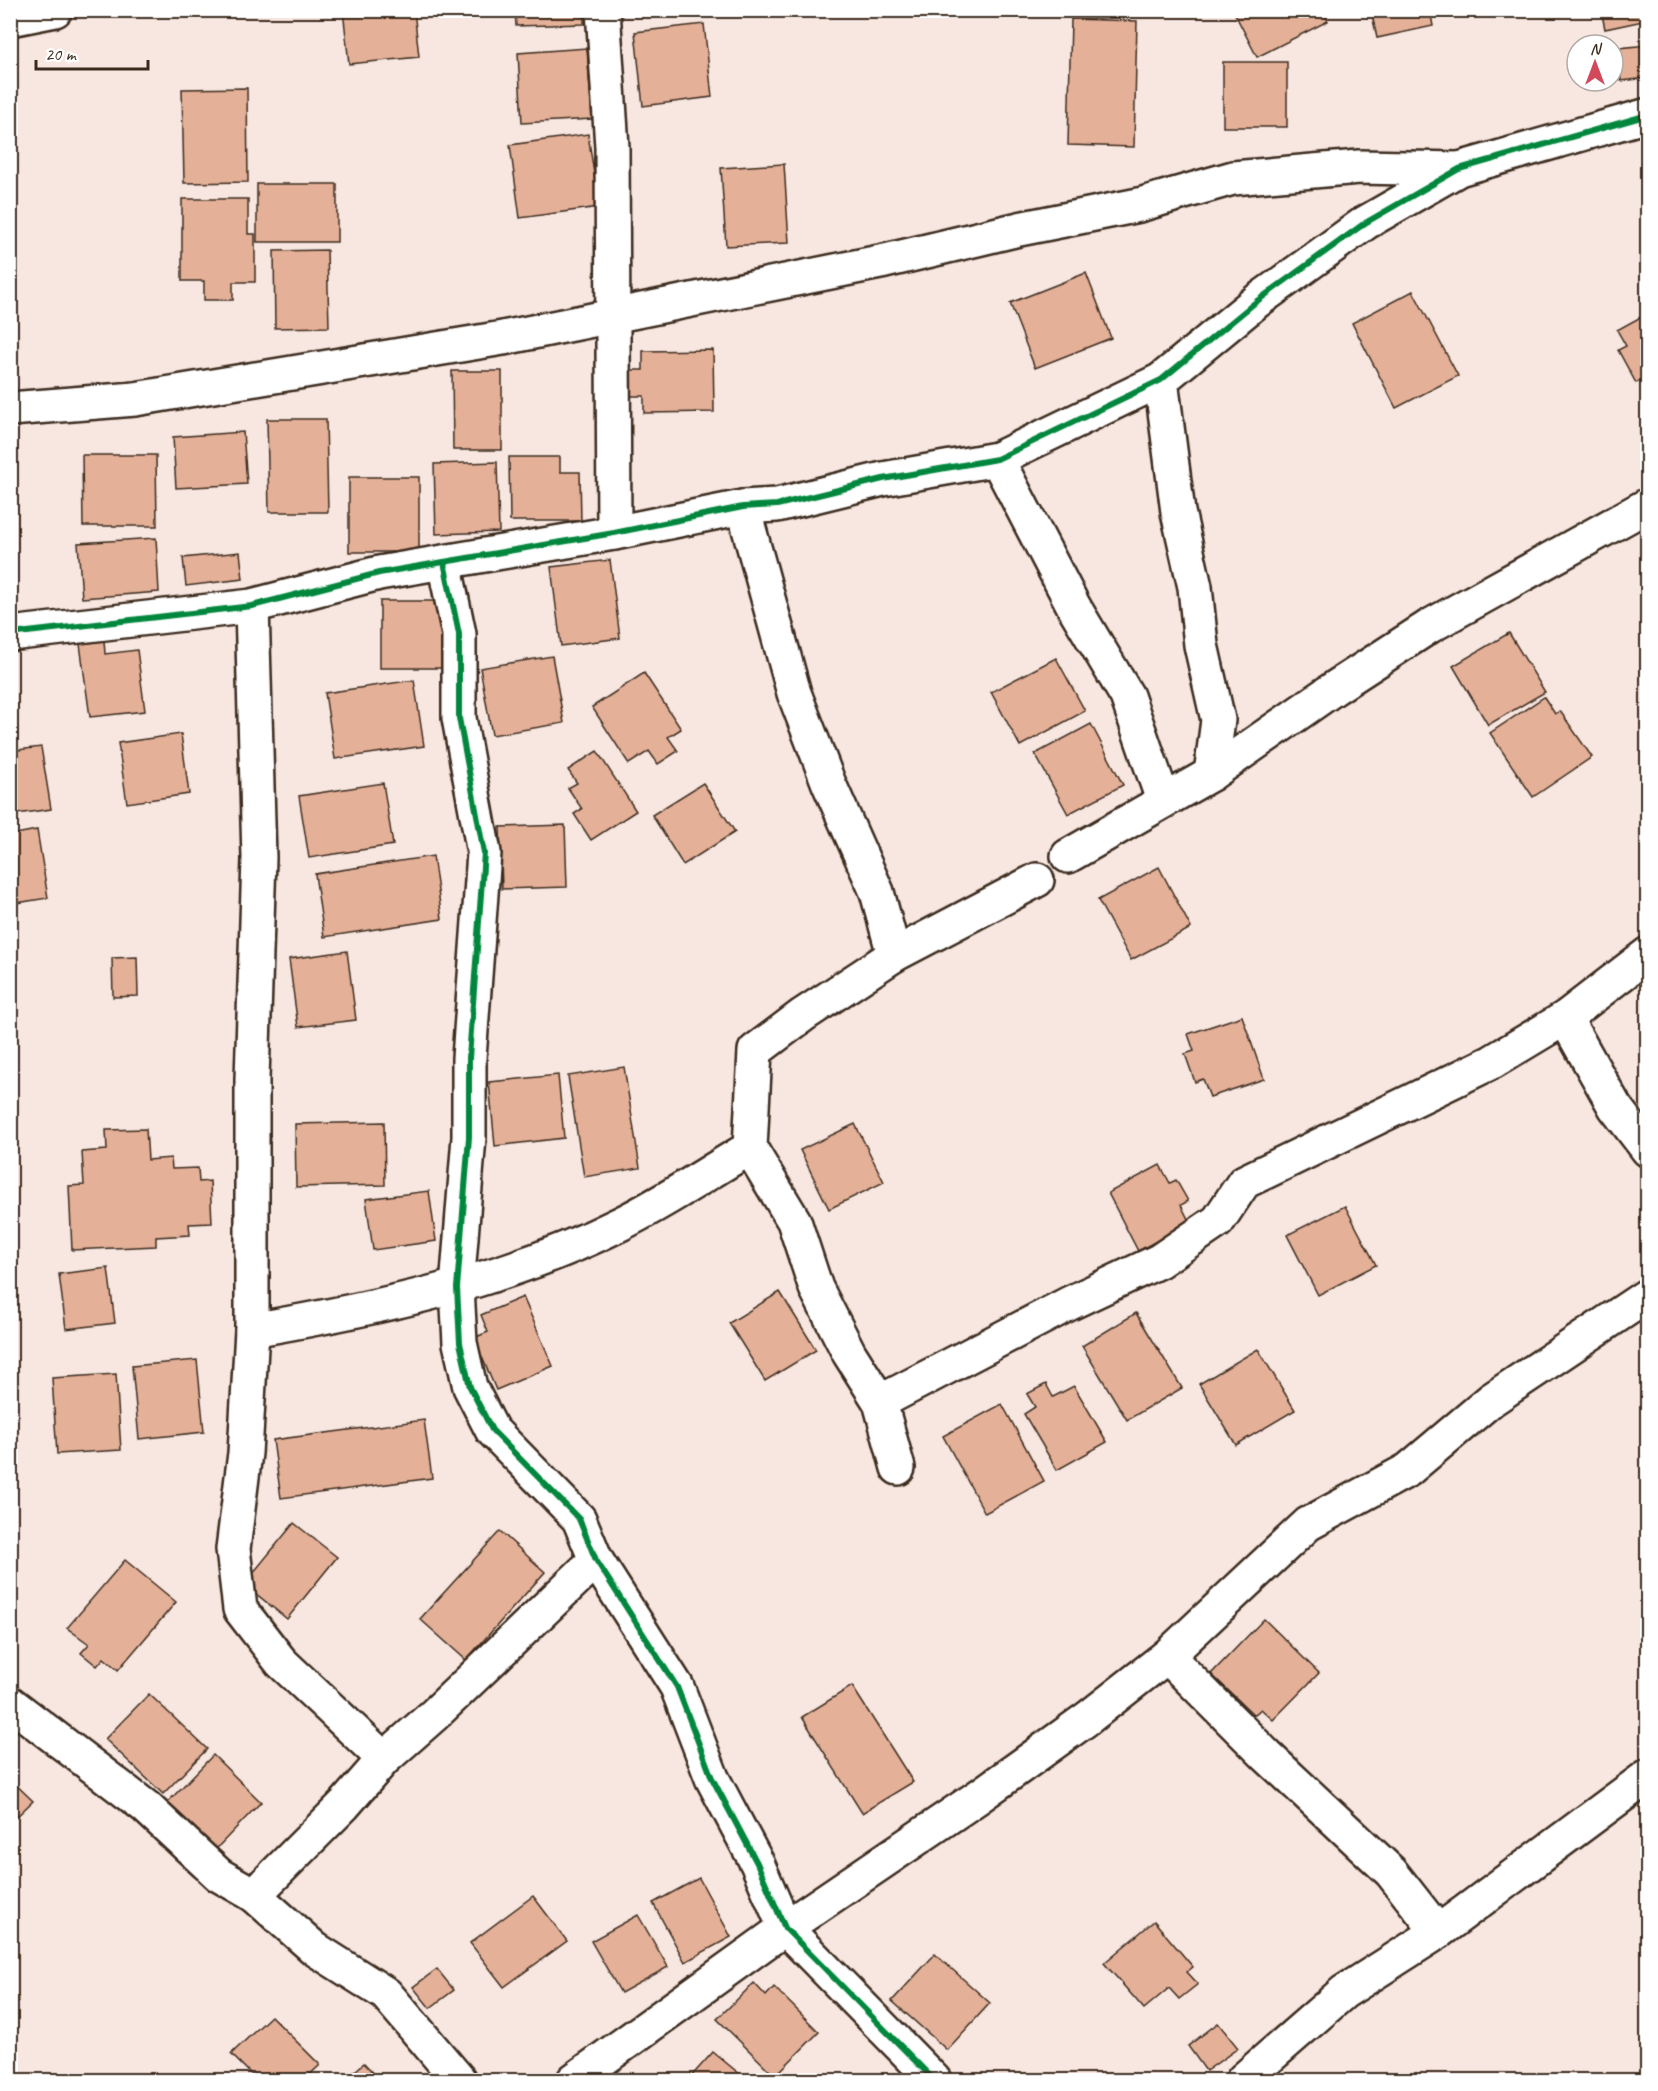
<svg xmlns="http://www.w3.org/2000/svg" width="1658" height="2091" viewBox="0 0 1658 2091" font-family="Caveat,sans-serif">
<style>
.building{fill:#e4b098;stroke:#3b2a1e;stroke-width:1.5}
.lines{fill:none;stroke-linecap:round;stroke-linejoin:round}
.minor-casing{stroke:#3b2a1e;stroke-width:38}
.minor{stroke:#fff;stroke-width:33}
.cycleway-casing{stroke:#fff;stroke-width:10}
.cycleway{stroke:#00873e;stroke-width:6}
</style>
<rect width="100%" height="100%" fill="#f7e7e0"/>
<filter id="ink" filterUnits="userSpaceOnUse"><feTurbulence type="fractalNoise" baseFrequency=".0167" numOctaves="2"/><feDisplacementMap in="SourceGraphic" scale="12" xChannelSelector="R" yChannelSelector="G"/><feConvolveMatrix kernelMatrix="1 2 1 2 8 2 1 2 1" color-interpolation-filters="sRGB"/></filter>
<g filter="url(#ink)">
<g class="building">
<polygon points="343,10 414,10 419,57 349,64"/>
<polygon points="515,10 584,10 584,24 516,26"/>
<polygon points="1233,10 1322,10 1328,21 1257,57"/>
<polygon points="1371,10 1430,10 1433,26 1377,38"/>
<polygon points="1601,10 1648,10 1648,20 1605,29"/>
<polygon points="1071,19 1137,21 1134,147 1068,145"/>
<polygon points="704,24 712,97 643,106 635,32"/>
<polygon points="1648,45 1648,78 1621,81 1618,48"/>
<polygon points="587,48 592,119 522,123 518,53"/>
<rect x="1223" y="62" width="64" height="65"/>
<polygon points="247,88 248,182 184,183 182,89"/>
<polygon points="588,134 599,207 520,218 510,145"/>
<polygon points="784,164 789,243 726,246 721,168"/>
<rect x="257" y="184" width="80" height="58"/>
<polygon points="182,199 248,199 248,234 255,234 255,282 233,282 233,300 204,300 204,281 182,281"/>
<polygon points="327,250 329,327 275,328 274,251"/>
<polygon points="1086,273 1111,338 1035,368 1010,303"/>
<polygon points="1413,291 1458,376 1396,408 1352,323"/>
<polygon points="1648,313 1648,386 1644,379 1636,383 1618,350 1626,346 1617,330"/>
<polygon points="713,350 714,412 644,413 644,396 626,396 625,370 643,370 643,351"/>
<polygon points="452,371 502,371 502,450 453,450"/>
<polygon points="267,419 326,419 328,512 269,512"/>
<polygon points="243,432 247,484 176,488 173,437"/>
<polygon points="82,455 156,455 157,526 83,526"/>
<polygon points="509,457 560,457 560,472 580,472 581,521 510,521"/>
<polygon points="497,462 499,532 436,534 434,464"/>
<rect x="349" y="477" width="70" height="75"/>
<polygon points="156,538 159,592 82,598 78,543"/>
<polygon points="240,552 243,579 186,586 183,558"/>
<polygon points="610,560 620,638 561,646 551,567"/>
<rect x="380" y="601" width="62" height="67"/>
<polygon points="1509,633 1545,692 1488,725 1453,666"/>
<polygon points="104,641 105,654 137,650 145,711 90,717 80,644"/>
<polygon points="552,656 564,723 492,735 480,668"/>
<polygon points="1056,658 1085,711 1020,746 991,692"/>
<polygon points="644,673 681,729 668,737 678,751 658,764 649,751 629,764 592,707"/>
<polygon points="414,680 424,746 335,759 325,693"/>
<polygon points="1544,697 1555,714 1560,711 1592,757 1533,797 1490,733"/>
<polygon points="1091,724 1123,785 1068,814 1035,754"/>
<polygon points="181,734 189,794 127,803 118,743"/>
<polygon points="41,747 51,809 10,815 10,751"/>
<polygon points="597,751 636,811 591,840 574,814 582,809 568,788 577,783 568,770"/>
<polygon points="383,783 393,845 309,858 299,796"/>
<polygon points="703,783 735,832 683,865 652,815"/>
<polygon points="565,825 567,887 502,889 500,827"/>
<polygon points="37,830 48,898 10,904 10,835"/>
<polygon points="433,856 442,919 324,937 315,874"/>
<polygon points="1159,867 1191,928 1131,960 1098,900"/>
<polygon points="347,951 356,1020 298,1027 289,959"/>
<polygon points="137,957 138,996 113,997 112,958"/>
<polygon points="1242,1016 1264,1079 1210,1097 1203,1079 1195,1082 1185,1054 1194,1051 1188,1034"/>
<polygon points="624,1067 640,1168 584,1177 568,1076"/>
<polygon points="558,1075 564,1138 495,1146 489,1082"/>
<polygon points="384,1122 385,1185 296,1187 295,1124"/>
<polygon points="855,1124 884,1182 829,1209 800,1150"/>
<polygon points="146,1129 148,1160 171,1158 172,1169 198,1168 199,1182 210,1181 212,1223 189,1224 190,1235 156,1237 156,1246 72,1250 69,1186 84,1185 82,1152 107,1150 106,1130"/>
<polygon points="1160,1165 1170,1183 1176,1180 1188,1201 1181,1205 1190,1223 1138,1251 1108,1193"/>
<polygon points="429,1191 436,1241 373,1250 366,1199"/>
<polygon points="1345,1206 1376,1265 1318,1295 1287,1235"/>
<polygon points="108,1268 115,1323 66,1329 59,1274"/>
<polygon points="780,1292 816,1350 765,1381 729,1323"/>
<polygon points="523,1297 553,1366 496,1390 474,1338 488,1332 481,1315"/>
<polygon points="1136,1313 1182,1388 1127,1420 1082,1346"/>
<polygon points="1258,1349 1295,1410 1236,1445 1199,1384"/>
<polygon points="197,1360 204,1432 139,1439 132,1366"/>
<polygon points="116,1374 121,1450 57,1454 52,1378"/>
<polygon points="1046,1384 1053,1397 1074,1386 1107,1442 1057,1470 1024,1414 1035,1407 1027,1394"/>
<polygon points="1002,1404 1044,1481 985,1513 943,1436"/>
<polygon points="424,1420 432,1478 281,1498 273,1440"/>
<polygon points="294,1523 337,1557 287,1619 244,1584"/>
<polygon points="500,1531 545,1572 466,1660 420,1619"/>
<polygon points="125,1560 176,1602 118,1670 104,1658 97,1666 81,1653 89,1644 67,1628"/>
<polygon points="1264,1619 1319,1673 1273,1720 1261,1709 1254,1715 1211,1674"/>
<polygon points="852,1686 913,1782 862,1813 802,1717"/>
<polygon points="149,1694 207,1749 163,1794 105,1739"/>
<polygon points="213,1755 261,1802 215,1850 167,1803"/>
<polygon points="10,1779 33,1801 10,1823"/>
<polygon points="699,1878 731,1937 685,1962 653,1903"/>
<polygon points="533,1896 567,1941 504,1987 470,1943"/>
<polygon points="638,1915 668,1967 621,1993 591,1941"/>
<polygon points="1154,1921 1193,1967 1187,1972 1198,1984 1179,1999 1169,1988 1144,2009 1104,1963"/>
<polygon points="935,1954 990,2003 947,2050 892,2001"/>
<polygon points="437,1969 454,1990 430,2008 413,1987"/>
<polygon points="754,1983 766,1996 774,1987 819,2032 775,2076 717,2019"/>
<polygon points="271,2016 320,2065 304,2080 257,2080 231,2054"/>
<polygon points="1218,2023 1238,2048 1206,2071 1188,2046"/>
<polygon points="713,2052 747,2080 688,2080"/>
<polygon points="364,2063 380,2080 345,2080"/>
</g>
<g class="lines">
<defs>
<g id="minor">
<polyline points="603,10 612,147 614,533"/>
<polyline points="10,19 55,10"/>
<polyline points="1161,380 1178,512 1195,587 1201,645 1218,720 1211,774"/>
<polyline points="10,409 135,399 503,338 885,261 1019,229 1139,205 1233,178 1359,167 1458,169"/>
<polyline points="997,459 1074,607 1127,696 1163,800"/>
<polyline points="743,507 794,693 829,784 877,892 894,955"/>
<polyline points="444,562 459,634 459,718 484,853 469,1058 469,1137 457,1288 460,1343 470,1387 492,1430 579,1519 596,1560 677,1687 712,1778 757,1863 785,1928 934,2080"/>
<polyline points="252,606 259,858 252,1079 252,1330 245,1453 233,1549 240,1609 281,1662 384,1759"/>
<polyline points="10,634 252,606 379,573 614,533 743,507 777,505 883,479 997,459 1161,380 1257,301 1365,223 1459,169 1648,115"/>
<polyline points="1068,856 1211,774 1336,687 1430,626 1648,505"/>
<polyline points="1565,1018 1615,1107 1648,1150"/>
<polyline points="750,1148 794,1221 816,1288 849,1353 880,1402 898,1468"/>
<path d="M252,1330C379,1308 504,1282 620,1224C665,1202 707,1173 750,1148L755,1051L803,1015L894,955L1037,880"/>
<polyline points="880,1402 1070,1303 1159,1261 1218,1221 1244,1182 1492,1062 1565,1018 1648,954"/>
<polyline points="1167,1656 1267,1756 1391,1872 1438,1932"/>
<polyline points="10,1703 146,1807 219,1875 254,1895 315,1949 386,1994 459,2080"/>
<polyline points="254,1895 344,1805 384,1759 434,1715 596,1560"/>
<polyline points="574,2080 785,1928 978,1797 1088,1718 1167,1656 1308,1524 1408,1470 1491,1400 1648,1295"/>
<polyline points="1243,2080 1344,1992 1438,1932 1648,1776"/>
</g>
</defs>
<use href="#minor" class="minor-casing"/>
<use href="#minor" class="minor"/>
<defs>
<g id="cycleway">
<polyline points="444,562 459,634 459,718 484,853 469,1058 469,1137 457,1288 460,1343 470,1387 492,1430 579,1519 596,1560 677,1687 712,1778 757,1863 785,1928 934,2080"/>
<polyline points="10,634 252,606 379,573 614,533 743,507 777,505 883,479 997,459 1161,380 1257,301 1365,223 1459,169 1648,115"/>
</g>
</defs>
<use href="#cycleway" class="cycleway-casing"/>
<use href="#cycleway" class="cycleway"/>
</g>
</g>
<rect width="1658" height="2091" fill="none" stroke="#fff" stroke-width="36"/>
<rect x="18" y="18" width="1622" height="2055" fill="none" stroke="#3b2a1e" stroke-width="2" filter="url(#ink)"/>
<g transform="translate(1595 63)"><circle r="28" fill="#ffffff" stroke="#b1aaa5" stroke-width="1.5"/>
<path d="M0-4.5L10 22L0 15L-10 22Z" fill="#d1495b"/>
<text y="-9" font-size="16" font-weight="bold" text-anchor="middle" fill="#3b2a1e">N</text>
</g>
<path d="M36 60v9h112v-9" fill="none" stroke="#3b2a1e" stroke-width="3"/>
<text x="45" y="60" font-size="18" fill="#3b2a1e" stroke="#ffffff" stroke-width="4.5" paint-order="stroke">20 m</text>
</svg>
